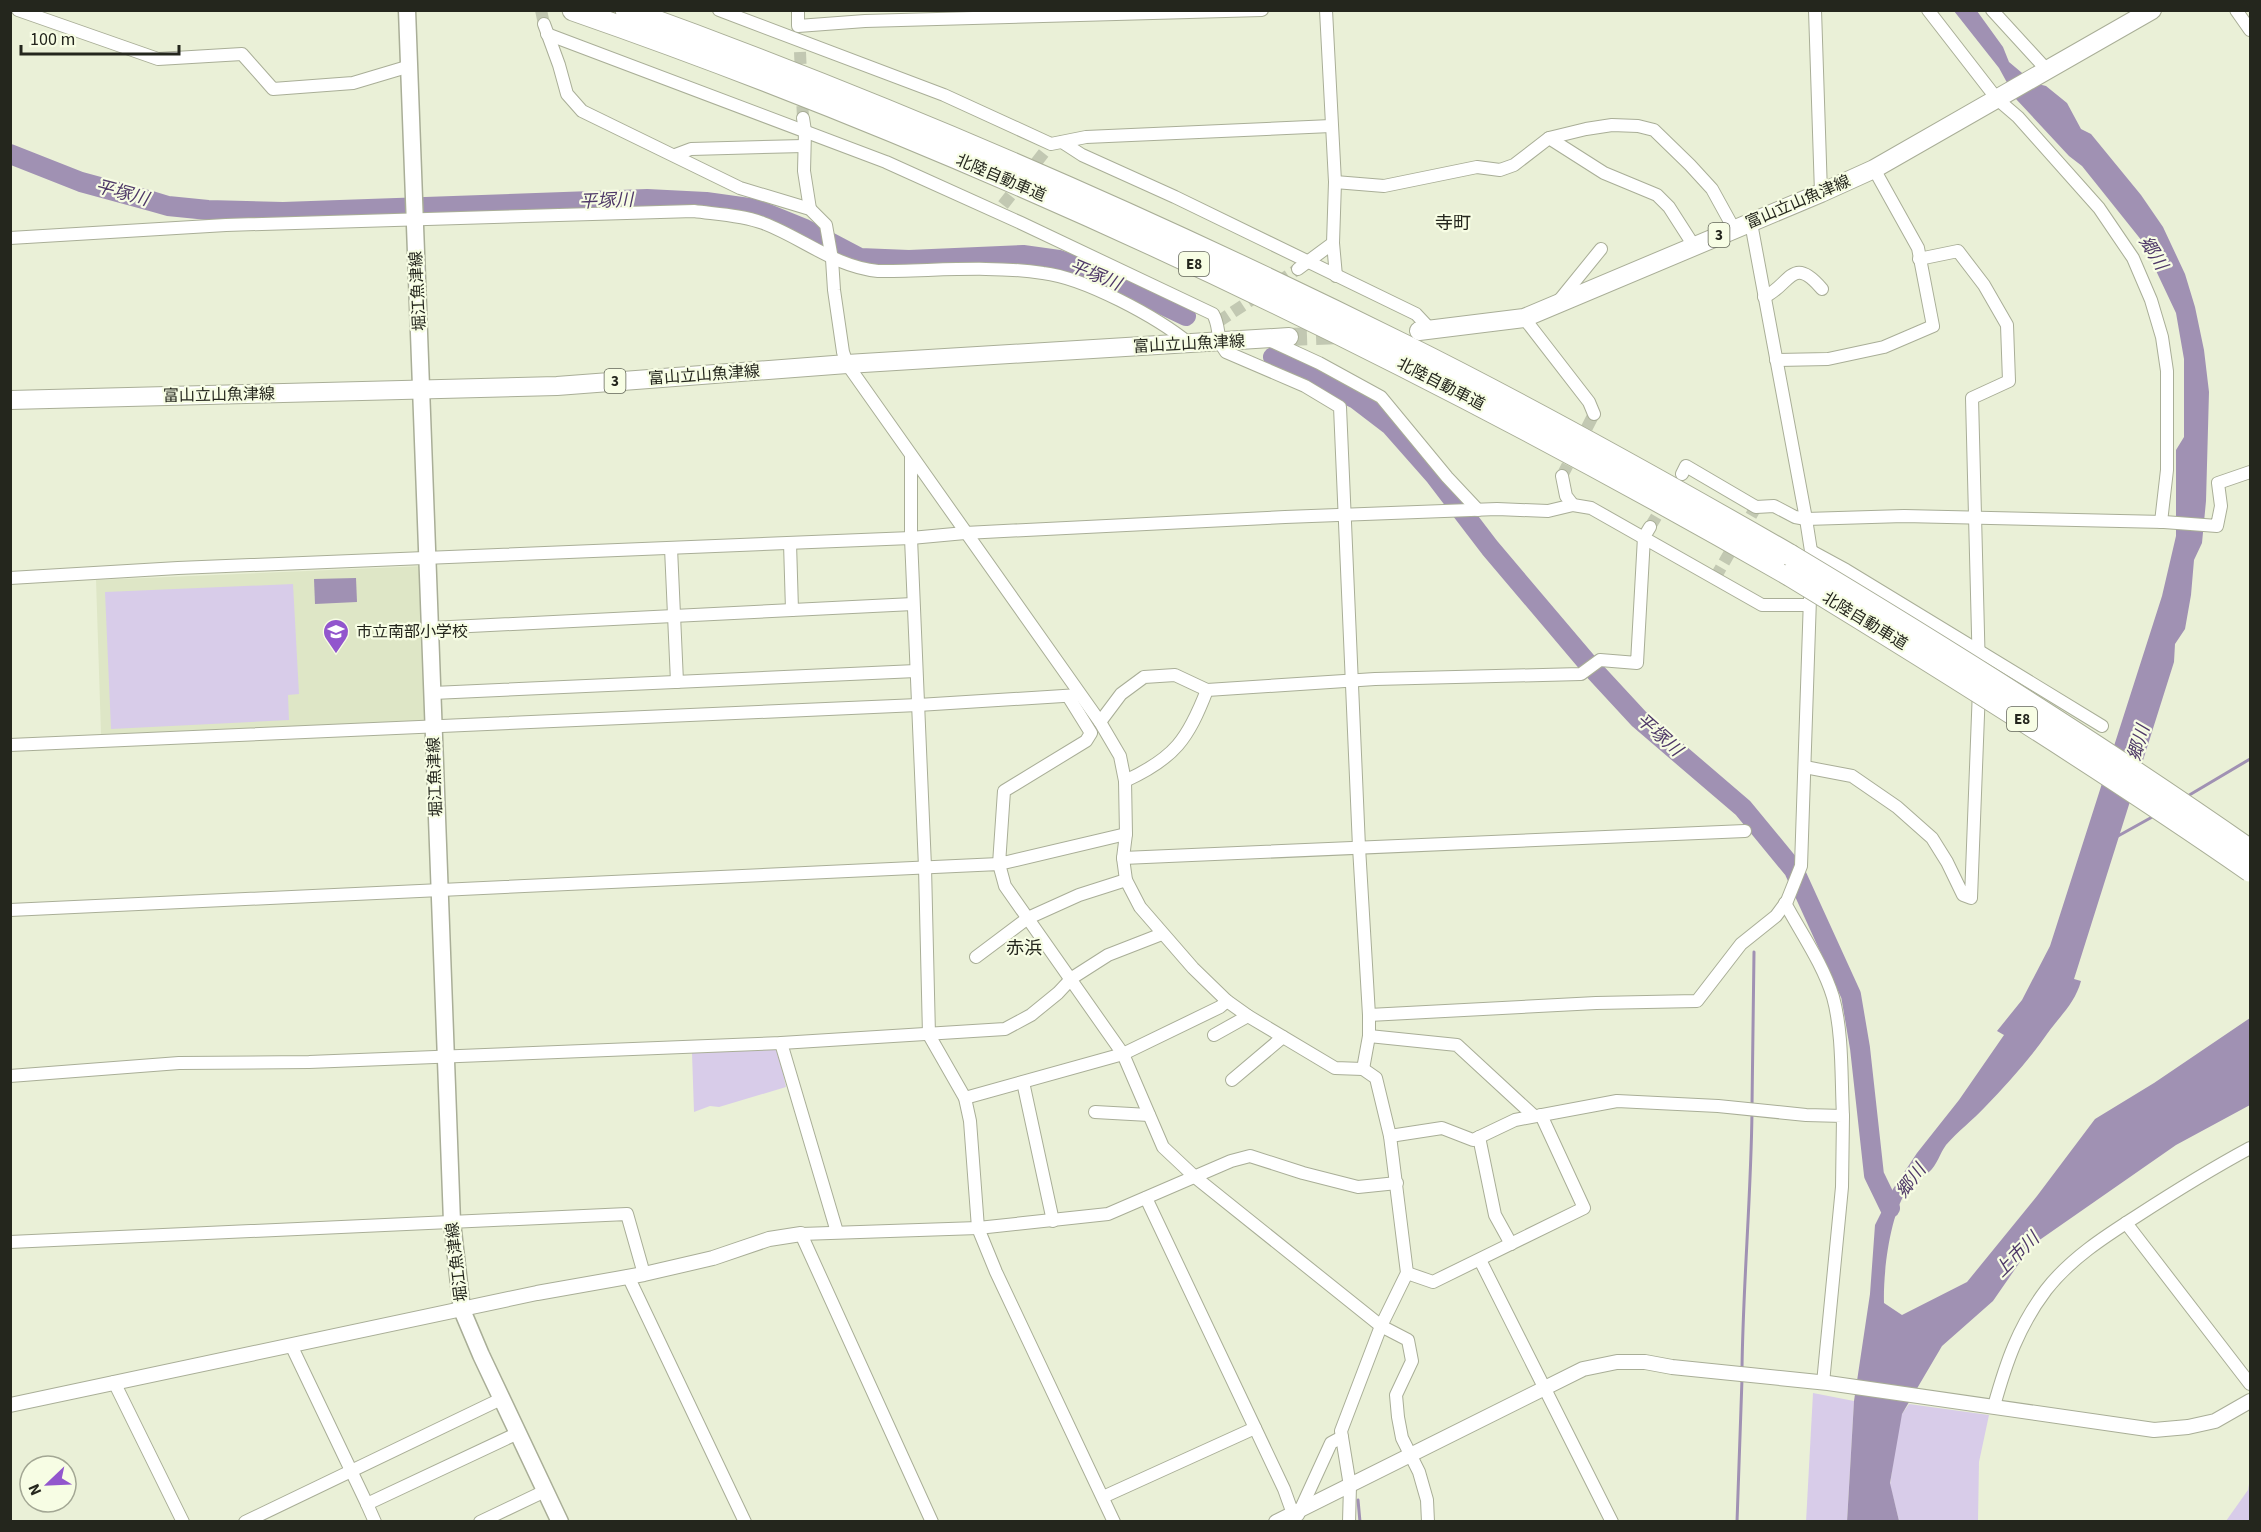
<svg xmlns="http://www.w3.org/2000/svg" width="2261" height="1532" viewBox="0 0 2261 1532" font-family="'Source Sans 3','Noto Sans JP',sans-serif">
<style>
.built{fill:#dee6c6}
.green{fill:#d8cce9}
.water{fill:#a091b3}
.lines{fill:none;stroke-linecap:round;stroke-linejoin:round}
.stream{stroke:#a091b3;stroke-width:3}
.river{stroke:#a091b3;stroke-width:20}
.minor-tunnel{stroke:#c2c8b2;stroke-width:12;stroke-dasharray:12 6;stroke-linecap:butt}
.primary-tunnel{stroke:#c2c8b2;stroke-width:18;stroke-dasharray:18 9;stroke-linecap:butt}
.minor-casing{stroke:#a9ae97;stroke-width:14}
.tertiary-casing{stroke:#a9ae97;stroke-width:16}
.secondary-casing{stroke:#a9ae97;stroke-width:19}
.primary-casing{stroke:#a9ae97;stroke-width:20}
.motorway-casing{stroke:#a9ae97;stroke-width:23}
.minor{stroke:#fff;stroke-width:12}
.tertiary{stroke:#fff;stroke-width:14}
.secondary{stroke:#fff;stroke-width:16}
.primary{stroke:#fff;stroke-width:18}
.motorway{stroke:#fff;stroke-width:21}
.motorway-bridge-casing{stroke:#a9ae97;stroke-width:23;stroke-linecap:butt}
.motorway-bridge{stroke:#fff;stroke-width:21}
.labels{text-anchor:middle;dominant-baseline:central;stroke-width:4.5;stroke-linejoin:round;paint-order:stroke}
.shield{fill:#f7fde4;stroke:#636659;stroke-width:1.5}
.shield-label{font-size:15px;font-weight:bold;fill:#24261d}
.street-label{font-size:16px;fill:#24261d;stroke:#f7fde4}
.poi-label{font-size:16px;fill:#24261d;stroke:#f7fde4;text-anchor:start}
.water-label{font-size:18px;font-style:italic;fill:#4f3968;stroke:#f7fde4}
.neighbourhood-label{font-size:18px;fill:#24261d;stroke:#f7fde4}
</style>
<rect width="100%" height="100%" fill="#eaf0d7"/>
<polygon class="built" points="423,566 426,722 101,734 96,580"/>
<g class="green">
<polygon points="293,584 299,694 288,695 289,720 111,729 105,592"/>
<polygon points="777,1046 786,1087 719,1107 710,1106 694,1112 692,1053"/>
<polygon points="1813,1393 1854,1401 1847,1521 1806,1522"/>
<polygon points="1909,1404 1989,1415 1979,1462 1978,1521 1899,1521 1890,1485 1899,1418"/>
<polygon points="2250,1478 2250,1521 2226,1521 2248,1490"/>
</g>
<g class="water">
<path d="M1954,11H1977L2003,47L2009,62L2034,83L2046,86L2067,103L2081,129L2091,134L2141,195L2163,227L2185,274L2195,307L2204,350L2209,392L2206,501L2202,543L2194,560L2191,595L2185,629L2175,644L2174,662L2074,979L2081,981C2075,1003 2060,1016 2047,1034C2029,1060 2007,1084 1985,1107C1973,1120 1958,1131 1946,1145C1940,1153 1937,1165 1929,1172C1922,1178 1913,1180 1908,1188C1890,1214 1883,1272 1884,1303L1902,1315L1967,1282L2037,1196L2095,1119L2154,1083L2250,1018V1105L2176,1145L2031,1246L1993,1301L1942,1346L1902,1414L1890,1483L1899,1521L1847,1522L1854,1401L1870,1294L1875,1225L1893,1189L1917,1153L1959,1100L2004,1035L1997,1031L2022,1000L2050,946L2162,596L2176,536V450L2184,437V359L2176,313L2142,241L2082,166L2069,156L2016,99L1999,68Z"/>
<polygon points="356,578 357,602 315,604 314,579"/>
</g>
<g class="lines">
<g class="stream">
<polyline points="2186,797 2250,759"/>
<polyline points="2118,836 2154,816"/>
<polyline points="1752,1106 1754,952"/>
<path d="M1742,1369C1743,1284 1751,1198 1752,1112"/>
<polyline points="1358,1500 1360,1522"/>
<polyline points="1737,1522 1742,1379"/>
</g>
<g class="river">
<polyline points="10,154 81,182 151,201 168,206 208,210 283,212 647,199 706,202 756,209 805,229 860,258 909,260 1023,255 1059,260 1090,270 1186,316"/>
<polyline points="1273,357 1356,399 1390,425 1435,476 1490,548 1590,666 1639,719 1743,808 1794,870 1851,995 1860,1048 1874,1175 1890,1208"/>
</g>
<g class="minor-tunnel">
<polyline points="541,10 544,24"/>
<polyline points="800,52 803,118"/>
<polyline points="1003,205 1046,150"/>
<polyline points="1218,322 1298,269"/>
<polyline points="1562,476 1594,414"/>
<polyline points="1650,527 1667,499"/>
<polyline points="1715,578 1756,507"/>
</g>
<polyline class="primary-tunnel" points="1289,337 1343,335"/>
<defs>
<g id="minor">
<polyline points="18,10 158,59 242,54 273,89 353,83 410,66"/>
<polyline points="719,10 944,95 1051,144 1086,137 1331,126"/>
<polyline points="798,10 798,26 865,21 1262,10"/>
<polyline points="1815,10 1821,193"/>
<polyline points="1928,10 1997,99 2018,117 2099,208 2133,258 2151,300 2162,337 2167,371 2167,470 2161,522"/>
<polyline points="1992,10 2047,70"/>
<polyline points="2236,10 2250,30"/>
<polyline points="544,24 559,65 567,94 582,111 740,188 810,209 826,225 832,259 834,290 843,352 847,364 1100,722 1120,756 1125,781 1126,834 1123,858 1126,880 1140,907 1193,968 1227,1001 1248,1016 1335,1068 1363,1069 1376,1078 1390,1136 1407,1273 1381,1326 1341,1431 1350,1486 1349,1522"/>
<path d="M547,34L886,162L1021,223L1213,314C1221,328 1215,338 1226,352L1305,386L1340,407L1359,847L1369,1015V1036L1363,1069"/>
<polyline points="803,118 805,131 804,171 810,209"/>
<polyline points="1549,138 1604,173 1657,195 1669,207 1694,246"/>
<polyline points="1062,142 1082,155 1175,197 1416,314 1431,330"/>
<polyline points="675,155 691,149 804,146"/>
<polyline points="1335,182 1384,186 1477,167 1500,170 1514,165 1549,138 1586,129 1612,125 1638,126 1654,130 1690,165 1712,189 1734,229"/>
<polyline points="1751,223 1806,519 1811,551 1810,571"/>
<path d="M10,238L226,225L694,211C716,214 742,215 763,223C803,238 835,267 878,271C933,271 989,265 1043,273C1085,278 1157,317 1190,344"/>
<polyline points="1333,243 1336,276"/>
<polyline points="1919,259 1958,251 1984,285 2007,325 2009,381 1972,398 1979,672"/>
<polyline points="1298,269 1333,243 1335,182 1326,10"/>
<path d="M1764,297C1790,286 1792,253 1822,289"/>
<polyline points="1558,302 1601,249"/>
<polyline points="1524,318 1589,402 1594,414"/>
<polyline points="1269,340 1319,363 1381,397 1447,477 1478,510"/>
<polyline points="1776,360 1828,359 1884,347 1933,326 1918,248 1874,169"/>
<polyline points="911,457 911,538 925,867 929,1035 965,1098 970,1121 978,1228 996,1272 1114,1522"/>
<polyline points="1682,474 1686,466 1756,507 1774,506 1795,517 1806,519 1904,516 2164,522 2217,526 2221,506 2218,483 2250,472"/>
<polyline points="1562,476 1566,496 1573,505"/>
<polyline points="790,543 792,610"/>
<polyline points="671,548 677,682"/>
<polyline points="1811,551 1846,570 2102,726"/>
<polyline points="10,578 178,568 911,538 965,533 1285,517 1497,509 1548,511 1573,505 1591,508 1762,605 1809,605"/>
<polyline points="431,628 913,604"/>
<polyline points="433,693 916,671"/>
<polyline points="1068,696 1091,733 1086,741 1004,791 999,864 1126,834"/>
<polyline points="1100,722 1121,694 1144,677 1175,675 1207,690"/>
<polyline points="10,745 918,705 1079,695"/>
<polyline points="1805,767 1852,776 1897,807 1932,838 1947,862 1963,895 1971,898 1979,689"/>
<path d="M1125,781C1175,758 1188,739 1207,690L1375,679L1581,674L1600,660L1637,663L1644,537L1650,527"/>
<polyline points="1123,858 1745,831"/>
<path d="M1785,903C1801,933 1823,964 1833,997C1843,1033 1841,1079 1843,1116"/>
<polyline points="10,910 999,864 1005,886 1123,1054 1163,1147 1195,1177 1381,1326 1408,1340 1412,1361 1396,1395 1398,1417 1402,1438 1419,1472 1427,1500 1428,1522"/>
<polyline points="976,957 1028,918 1079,895 1126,880"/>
<polyline points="1369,1015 1596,1003 1697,1001 1741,944 1776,916 1787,901 1801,866 1810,598"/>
<polyline points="1214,1035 1248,1016"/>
<polyline points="1369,1036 1457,1045 1534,1116"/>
<polyline points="781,1043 837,1232"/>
<polyline points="10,1076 179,1063 309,1062 781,1043 1005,1029 1031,1015 1058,993 1072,978 1108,955 1162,934"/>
<polyline points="1232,1080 1283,1037"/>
<polyline points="1023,1082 1053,1221"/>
<polyline points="965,1098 1123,1054 1220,1007 1227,1001"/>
<polyline points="1095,1112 1149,1115"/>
<polyline points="1390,1136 1442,1128 1473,1140 1515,1120 1617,1101 1718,1106 1806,1115 1843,1116 1842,1187 1823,1383"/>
<polyline points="1479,1137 1495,1215 1511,1244"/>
<polyline points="1146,1198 1284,1489 1293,1514"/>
<polyline points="2126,1223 2250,1384"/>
<polyline points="10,1242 627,1214 644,1274"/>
<polyline points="1480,1260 1612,1522"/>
<polyline points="1407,1273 1433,1282 1584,1208 1541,1115"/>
<polyline points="628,1276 745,1522"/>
<polyline points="291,1345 367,1504"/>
<polyline points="114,1382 183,1522"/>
<path d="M1994,1406C2006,1363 2018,1327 2046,1290C2070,1259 2104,1237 2137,1216C2174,1192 2211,1169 2250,1148"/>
<polyline points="1103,1497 1255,1428"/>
<polyline points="1298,1515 1331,1443 1342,1437"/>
<polyline points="245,1522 501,1399"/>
<polyline points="375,1522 367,1504 518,1433"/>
<polyline points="480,1522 545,1491"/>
<polyline points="932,1522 801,1234 978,1228 1108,1214 1231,1161 1250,1156 1303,1173 1358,1187 1397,1183"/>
</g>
<g id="tertiary">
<polyline points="10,1405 537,1293 644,1274 713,1258 769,1239 801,1234"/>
<polyline points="1276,1522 1583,1369 1617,1362 1645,1362 1672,1367 1828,1383 2154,1430 2188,1427 2215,1421 2250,1401"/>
</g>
<polyline id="secondary" points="407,10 452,1222 462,1310 481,1355 560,1522"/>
<g id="primary">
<polyline points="1419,331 1524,318 1821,193 1874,169 2152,10"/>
<polyline points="10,400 557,386 847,364 1289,337"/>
</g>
<g id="motorway">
<path d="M573,10C996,157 1401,352 1789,575"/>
<path d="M626,10C892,106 1151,219 1404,345C1535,410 1663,482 1790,555"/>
</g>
</defs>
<use href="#minor" class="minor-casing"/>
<use href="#tertiary" class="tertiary-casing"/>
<use href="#secondary" class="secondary-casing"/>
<use href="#primary" class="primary-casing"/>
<use href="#motorway" class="motorway-casing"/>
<use href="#minor" class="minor"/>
<use href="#tertiary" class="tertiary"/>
<use href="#secondary" class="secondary"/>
<use href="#primary" class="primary"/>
<use href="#motorway" class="motorway"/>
<defs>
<g id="motorway-bridge">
<path d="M1790,555C1947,649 2101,746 2250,850"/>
<path d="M1789,575C1945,670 2100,767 2250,871"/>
</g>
</defs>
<use href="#motorway-bridge" class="motorway-bridge-casing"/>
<use href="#motorway-bridge" class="motorway-bridge"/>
</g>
<defs>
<symbol id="school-pin" viewBox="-11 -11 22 30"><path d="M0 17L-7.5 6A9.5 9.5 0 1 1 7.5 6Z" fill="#9256cd" stroke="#f7fde4"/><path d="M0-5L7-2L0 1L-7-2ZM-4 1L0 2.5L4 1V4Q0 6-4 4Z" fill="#fff"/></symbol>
</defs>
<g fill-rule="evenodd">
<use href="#school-pin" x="321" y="617" width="30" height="40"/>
</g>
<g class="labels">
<g class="shield">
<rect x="1708.5" y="223" width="21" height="24" rx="4.5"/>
<rect x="1179" y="252" width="30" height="24" rx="4.5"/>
<rect x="604.5" y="369" width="21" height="24" rx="4.5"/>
<rect x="2007" y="707" width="30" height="24" rx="4.5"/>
</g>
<g class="shield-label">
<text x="1719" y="235">3</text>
<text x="1194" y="264">E8</text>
<text x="615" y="381">3</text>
<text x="2022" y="719">E8</text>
</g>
<g class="street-label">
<text transform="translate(1001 178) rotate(23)">北陸自動車道</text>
<text transform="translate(1798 202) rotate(-23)">富山立山魚津線</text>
<text transform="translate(418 291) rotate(-93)">堀江魚津線</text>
<text transform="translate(1189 344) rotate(-3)">富山立山魚津線</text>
<text transform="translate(704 375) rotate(-4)">富山立山魚津線</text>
<text transform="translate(1441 384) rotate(27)">北陸自動車道</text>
<text transform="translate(219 395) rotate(-1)">富山立山魚津線</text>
<text transform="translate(1865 621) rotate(31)">北陸自動車道</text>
<text transform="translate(435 777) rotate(-92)">堀江魚津線</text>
<text transform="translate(457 1262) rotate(-97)">堀江魚津線</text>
</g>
<g class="poi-label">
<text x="356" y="632">市立南部小学校</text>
</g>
<g class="water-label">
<text transform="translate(122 193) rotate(15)">平塚川</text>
<text transform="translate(606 201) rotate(-2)">平塚川</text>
<text transform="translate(2153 253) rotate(58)">郷川</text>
<text transform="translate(1095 275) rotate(22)">平塚川</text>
<text transform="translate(1659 735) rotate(42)">平塚川</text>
<text transform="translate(2139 743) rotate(-74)">郷川</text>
<text transform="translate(1911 1181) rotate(-53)">郷川</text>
<text transform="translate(2017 1255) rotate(-45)">上市川</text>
</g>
<g class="neighbourhood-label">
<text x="1453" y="223">寺町</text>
<text x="1024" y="948">赤浜</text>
</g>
</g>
<rect width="2261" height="1532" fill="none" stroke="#24261d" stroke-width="24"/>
<g transform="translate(48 1484) rotate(247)"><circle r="28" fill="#f7fde4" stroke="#a3a794" stroke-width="1.5"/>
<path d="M0-4.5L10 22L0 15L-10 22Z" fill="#9256cd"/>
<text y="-9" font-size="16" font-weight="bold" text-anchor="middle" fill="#24261d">N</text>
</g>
<path d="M21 45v9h158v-9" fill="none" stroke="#24261d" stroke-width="3"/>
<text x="30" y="45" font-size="18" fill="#24261d" stroke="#f7fde4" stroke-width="4.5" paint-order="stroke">100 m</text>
</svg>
